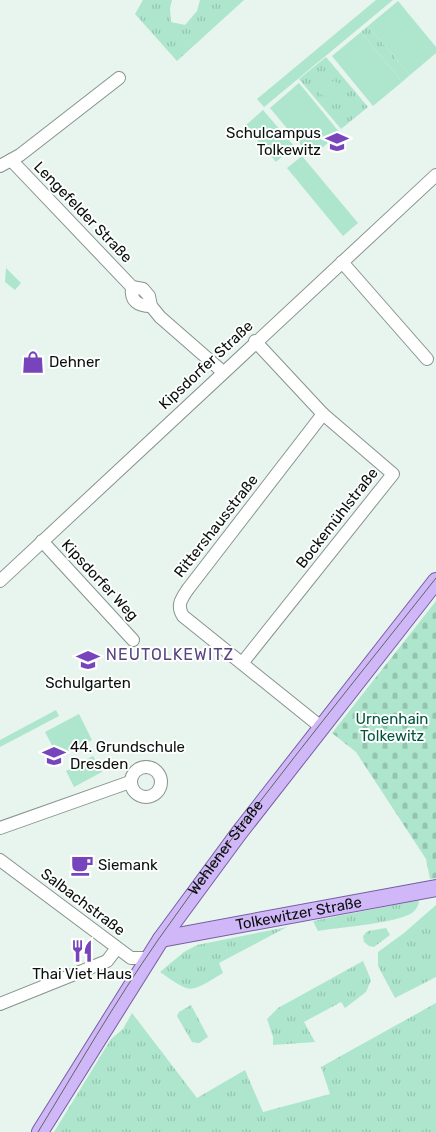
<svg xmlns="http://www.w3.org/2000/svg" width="436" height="1132" viewBox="0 0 436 1132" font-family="Rubik,sans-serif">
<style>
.grass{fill:url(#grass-tufts)}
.cemetery{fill:url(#cemetery-stones)}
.green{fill:#ade6cd}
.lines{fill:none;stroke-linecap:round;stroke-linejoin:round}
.minor-casing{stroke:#88938e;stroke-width:14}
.major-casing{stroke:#775ea3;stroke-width:18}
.minor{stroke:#fff;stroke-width:12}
.major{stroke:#d0b8f8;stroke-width:16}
.tram{stroke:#5d6461;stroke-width:1}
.labels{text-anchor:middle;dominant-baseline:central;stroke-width:4;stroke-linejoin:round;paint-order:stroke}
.poi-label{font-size:15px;fill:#0b0f0d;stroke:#fcfffd;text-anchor:start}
.street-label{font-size:15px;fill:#0b0f0d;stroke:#fcfffd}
.park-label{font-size:15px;fill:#05533c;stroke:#fcfffd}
.neighbourhood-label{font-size:16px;letter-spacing:1px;fill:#5a4380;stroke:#fcfffd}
</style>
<defs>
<pattern id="grass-tufts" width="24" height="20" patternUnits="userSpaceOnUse" patternTransform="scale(1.25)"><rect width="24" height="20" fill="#ade6cd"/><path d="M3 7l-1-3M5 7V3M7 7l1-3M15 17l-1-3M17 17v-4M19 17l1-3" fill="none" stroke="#94c4af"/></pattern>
<pattern id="cemetery-stones" width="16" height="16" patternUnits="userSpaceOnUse" patternTransform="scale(1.25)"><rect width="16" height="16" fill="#ade6cd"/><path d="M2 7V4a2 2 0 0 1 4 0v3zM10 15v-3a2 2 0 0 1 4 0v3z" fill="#94c4af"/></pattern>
</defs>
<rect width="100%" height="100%" fill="#e8f4ee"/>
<g class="grass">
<polygon points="143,0 172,0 170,8 171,22 185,25 197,11 200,0 244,0 177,61 135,14"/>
<polygon points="368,26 410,75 402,82 361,32"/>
<polygon points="326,57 368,107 341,129 299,79"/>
<path d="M419,900C419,905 416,910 412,913C396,923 344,927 324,930L318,931L313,921Z"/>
<polygon points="436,905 436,977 395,998 378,966 378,952 404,933"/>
<path d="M287,927L219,963L223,973C189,993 193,995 160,972L184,952L197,945Z"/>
<polygon points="386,928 390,935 374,947 369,946 364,942 363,936 368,931"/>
<polygon points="363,961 371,980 366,992 345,1008 341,1002 304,1022 315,1042 273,1045 273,1037 267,1019 278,1008"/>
<polygon points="436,1003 436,1132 54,1132 111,1039 123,1029 132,1013 197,1098 245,1070 263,1112 330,1094 321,1067"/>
<polygon points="191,1005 208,1037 199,1043 192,1042 177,1016 179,1012"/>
</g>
<polygon class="cemetery" points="436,601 436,878 430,879 426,859 356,752 332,733"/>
<g class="green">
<polygon points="376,0 393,0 264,107 257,99"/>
<polygon points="398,1 436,47 436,53 410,75 368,26"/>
<polygon points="361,32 402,82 373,106 332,56"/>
<path d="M319,80C331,80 342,81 347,92L345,97C333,98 317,99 314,84Z"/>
<polygon points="299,83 340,133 311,157 270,108"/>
<polygon points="263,110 294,146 276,162 245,126"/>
<polygon points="302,156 358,223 343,236 287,168"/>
<polygon points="6,268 21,283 15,290 5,282"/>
<polygon points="56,710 59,716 0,747 0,740"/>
<polygon points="79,714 92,740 58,757 45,732"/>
<polygon points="93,756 102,772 74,787 66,771"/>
</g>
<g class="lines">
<defs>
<g id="minor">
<polyline points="11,160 132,287 143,289 149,296 151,306 160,317 223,372"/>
<polyline points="0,166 20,155 119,78"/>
<polyline points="342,262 427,359"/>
<path d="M132,287C130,301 138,306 151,306"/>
<polyline points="42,541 133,640"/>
<polyline points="0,581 436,175"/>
<polyline points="243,662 393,474 323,414 255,341"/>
<path d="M321,727L183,616C176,605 182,598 188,589L323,414"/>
<circle cx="146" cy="782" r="15"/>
<polyline points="0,828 130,782"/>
<polyline points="0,860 131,958 146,958 150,955"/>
<polyline points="0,1004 107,961 117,948"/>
</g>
<g id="major">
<path id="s1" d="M161,939L436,888"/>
<polyline points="40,1132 161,939 239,833 436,581"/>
</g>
</defs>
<use href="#minor" class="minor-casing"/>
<use href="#major" class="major-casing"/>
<use href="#minor" class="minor"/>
<use href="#major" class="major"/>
<path class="tram" id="s2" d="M38,1132C77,1068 115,1002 158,940C245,816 342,697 436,578"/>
</g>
<defs>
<symbol id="school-bare" viewBox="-9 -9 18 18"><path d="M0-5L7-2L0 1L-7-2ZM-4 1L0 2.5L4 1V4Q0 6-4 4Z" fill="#7844bc" stroke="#fcfffd" stroke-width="2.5" paint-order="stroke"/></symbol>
<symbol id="shop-bare" viewBox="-9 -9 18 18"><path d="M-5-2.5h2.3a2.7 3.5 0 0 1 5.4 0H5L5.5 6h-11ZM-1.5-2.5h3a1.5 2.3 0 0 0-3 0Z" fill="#7844bc" stroke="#fcfffd" stroke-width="2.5" paint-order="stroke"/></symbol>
<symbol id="cafe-bare" viewBox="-9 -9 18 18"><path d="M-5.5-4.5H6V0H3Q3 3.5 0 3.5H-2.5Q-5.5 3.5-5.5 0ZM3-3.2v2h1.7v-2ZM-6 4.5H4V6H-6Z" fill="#7844bc" stroke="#fcfffd" stroke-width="2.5" paint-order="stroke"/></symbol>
<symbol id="restaurant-bare" viewBox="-9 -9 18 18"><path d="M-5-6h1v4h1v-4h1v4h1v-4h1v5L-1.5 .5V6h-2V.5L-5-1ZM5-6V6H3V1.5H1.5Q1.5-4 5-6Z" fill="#7844bc" stroke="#fcfffd" stroke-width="2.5" paint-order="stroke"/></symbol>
</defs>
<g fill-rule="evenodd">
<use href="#school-bare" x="321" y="126" width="32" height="32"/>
<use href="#shop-bare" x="17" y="346" width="32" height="32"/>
<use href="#school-bare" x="72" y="644" width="32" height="32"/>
<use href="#school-bare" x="38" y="740" width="32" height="32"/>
<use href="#cafe-bare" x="66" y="849" width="32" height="32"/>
<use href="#restaurant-bare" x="66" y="935" width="32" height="32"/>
</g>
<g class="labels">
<g class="poi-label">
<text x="321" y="133" text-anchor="end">Schulcampus<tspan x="321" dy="17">Tolkewitz</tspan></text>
<text x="49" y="362">Dehner</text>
<text x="88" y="683" text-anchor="middle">Schulgarten</text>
<text x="70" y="747">44. Grundschule<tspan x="70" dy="17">Dresden</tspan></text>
<text x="98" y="865">Siemank</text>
<text x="82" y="974" text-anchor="middle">Thai Viet Haus</text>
</g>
<g class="street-label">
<text transform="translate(83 212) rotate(46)">Lengefelder Straße</text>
<text transform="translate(206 365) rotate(-43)">Kipsdorfer Straße</text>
<text transform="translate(337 518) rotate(-52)">Bockemühlstraße</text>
<text transform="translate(216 526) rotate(-52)">Rittershausstraße</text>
<text transform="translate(100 580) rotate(47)">Kipsdorfer Weg</text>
<text stroke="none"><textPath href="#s2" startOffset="341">Wehlener Straße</textPath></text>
<text transform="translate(83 902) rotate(37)">Salbachstraße</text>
<text stroke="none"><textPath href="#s1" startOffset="140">Tolkewitzer Straße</textPath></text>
</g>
<g class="park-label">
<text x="392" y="719">Urnenhain<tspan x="392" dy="17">Tolkewitz</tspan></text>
</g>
<g class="neighbourhood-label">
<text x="170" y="654">NEUTOLKEWITZ</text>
</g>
</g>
</svg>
